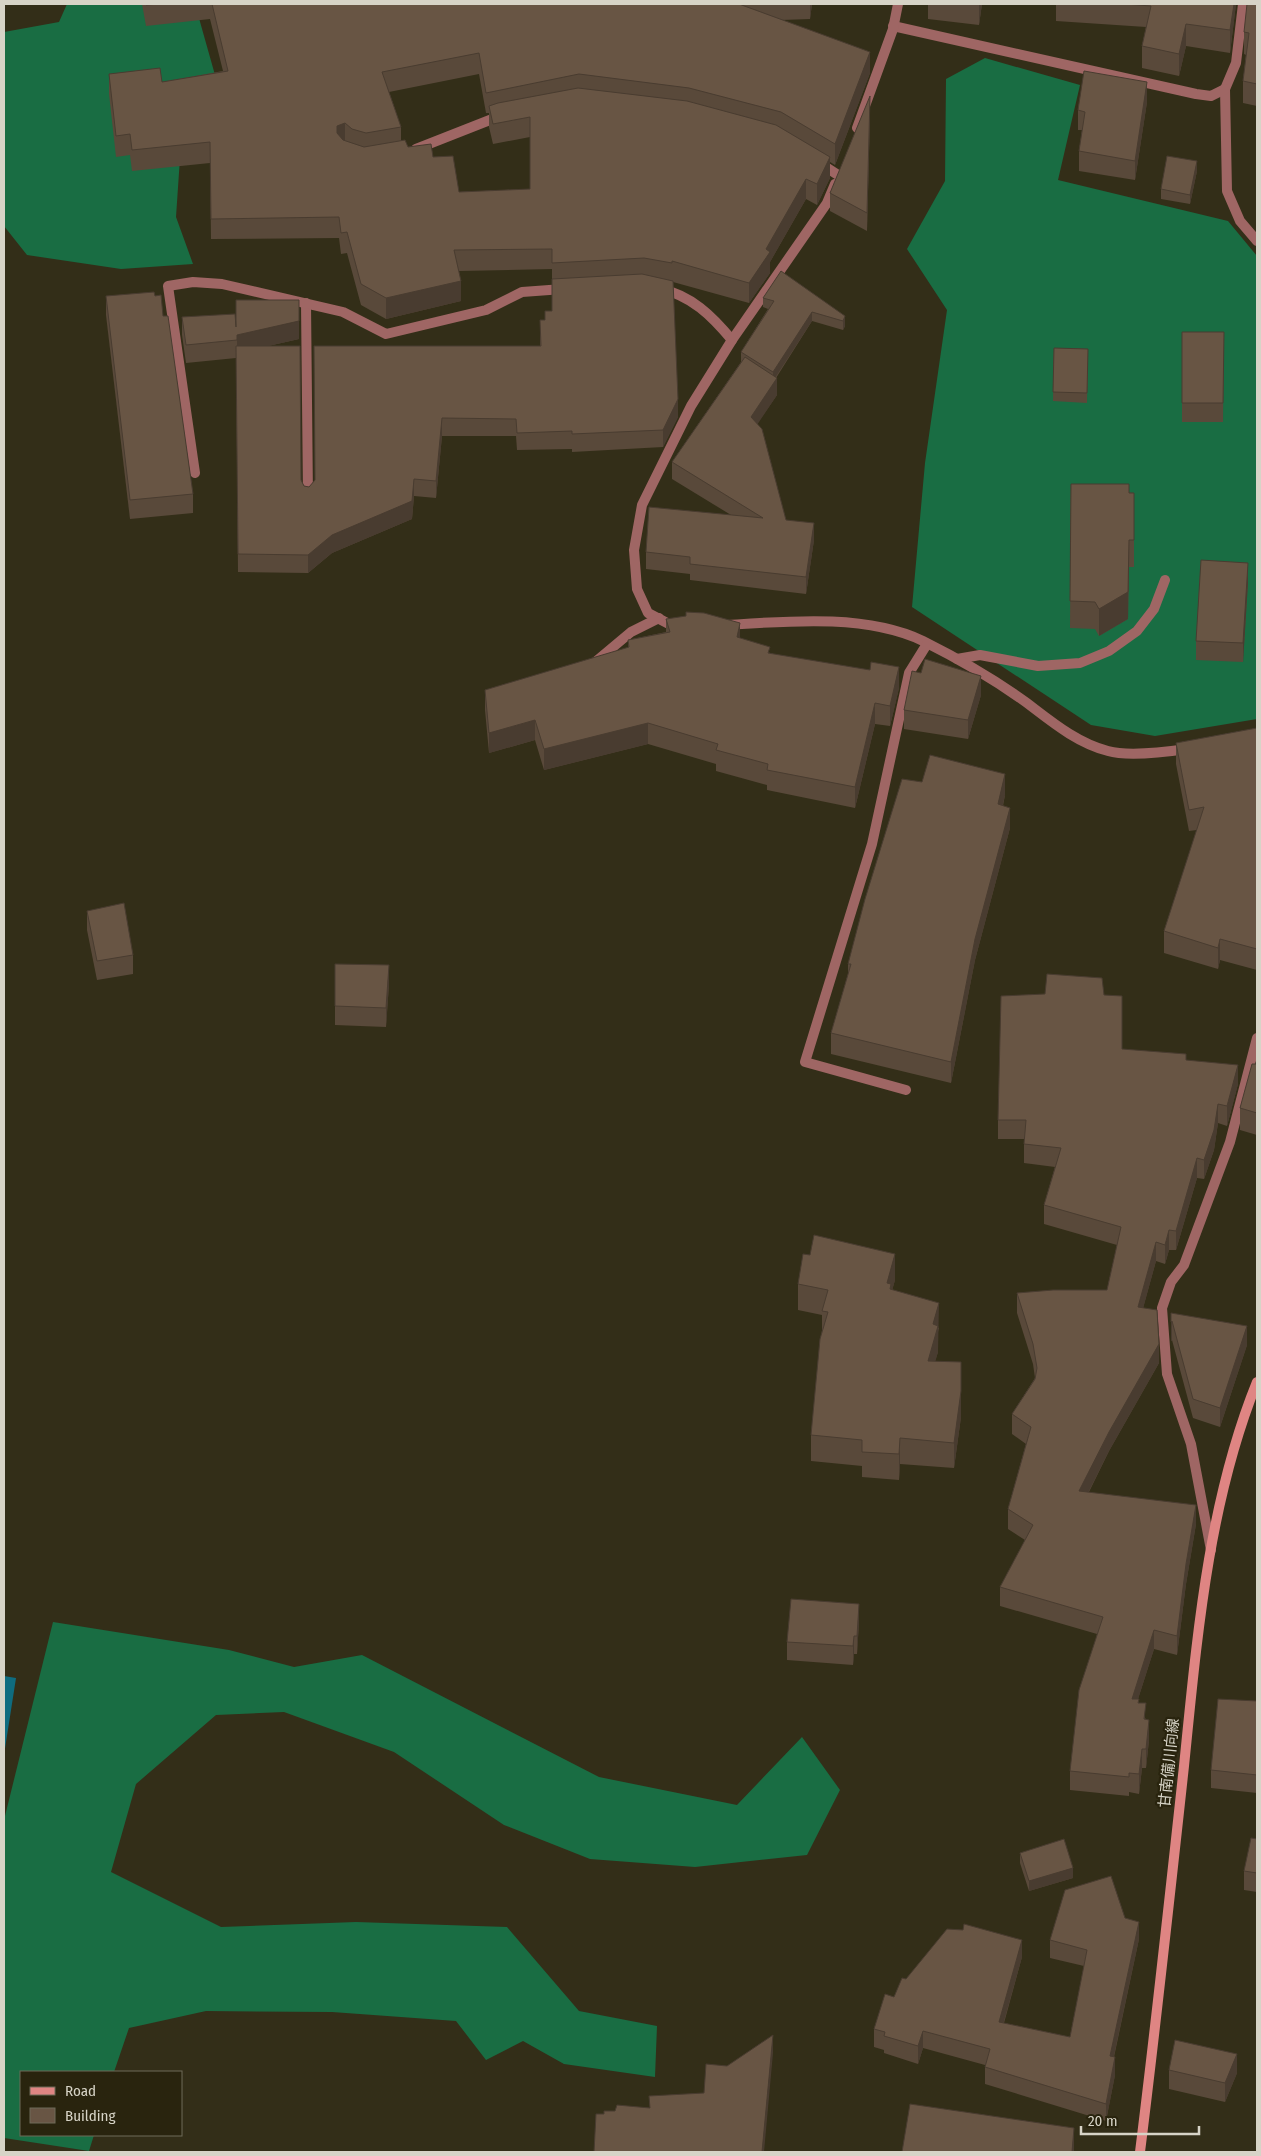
<svg xmlns="http://www.w3.org/2000/svg" width="1261" height="2156" viewBox="0 0 1261 2156" font-family="'Fira Sans Condensed','Noto Sans JP',sans-serif">
<style>
.forest{fill:#196d43}
.water{fill:#0f6c7f}
.lines{fill:none;stroke-linecap:round;stroke-linejoin:round}
.lane{stroke:#9f6664;stroke-width:10}
.street{stroke:#9f6664;stroke-width:10}
.secondary{stroke:#df8583;stroke-width:10}
.wall{fill:#59493a;fill-rule:evenodd}
.shaded-wall{fill:#493c30}
.building{fill:#685544;stroke:#493c30}
.labels{text-anchor:middle;dominant-baseline:central;stroke-width:4.5;stroke-linejoin:round;paint-order:stroke}
.street-label{font-size:15px;fill:#d7d4c7;stroke:#29240e}
</style>
<rect width="100%" height="100%" fill="#332e18"/>
<g class="forest">
<polygon points="67,4 195,4 215,75 185,84 176,217 193,264 121,269 27,255 4,226 4,32 59,22"/>
<polygon points="985,58 1080,85 1058,180 1228,221 1257,256 1257,719 1155,736 1091,725 912,607 925,463 947,310 907,249 945,181 946,79"/>
<polygon points="53,1622 229,1650 294,1667 362,1655 599,1777 737,1805 802,1737 840,1790 807,1855 695,1867 590,1859 504,1825 394,1752 284,1712 216,1715 136,1784 111,1872 221,1927 356,1922 507,1927 579,2011 657,2026 655,2077 564,2064 523,2041 486,2060 456,2021 332,2012 206,2011 129,2028 114,2072 21,2072 21,2135 94,2135 89,2151 4,2138 4,1820"/>
</g>
<polygon class="water" points="4,1676 16,1678 4,1755"/>
<g class="lines">
<polyline class="lane" points="957,659 980,655 1038,666 1080,663 1109,651 1137,631 1154,609 1165,580"/>
<g class="street">
<polyline points="1243,4 1236,63 1225,89 1227,191 1240,221 1257,241"/>
<polyline points="893,26 1196,94 1211,96 1225,89"/>
<polyline points="857,128 893,29 898,4"/>
<polyline points="416,149 500,116"/>
<polyline points="818,162 838,175"/>
<path d="M660,289C691,295 712,316 732,340"/>
<polyline points="306,303 308,498"/>
<polyline points="195,473 168,286 193,282 222,284 343,312 386,334 486,310 522,292 563,289"/>
<polyline points="679,625 669,624 648,613 637,589 634,550 642,505 691,406 732,340 827,203 835,184"/>
<path d="M728,625C788,621 867,614 923,641C959,659 994,679 1027,703C1052,722 1077,743 1108,751C1129,757 1166,752 1187,749"/>
<polyline points="594,663 631,632 659,618"/>
<polyline points="906,1090 805,1062 872,844 909,673 927,644"/>
<polyline points="1211,1550 1191,1444 1167,1374 1162,1308 1171,1282 1184,1265 1230,1142 1257,1038"/>
</g>
<path class="secondary" d="M1140,2152C1156,2024 1170,1895 1184,1766C1197,1638 1208,1503 1257,1382"/>
</g>
<g class="wall">
<path d="M142,4H812L810,19L781,20L870,73L835,165L830,162V178L817,205L806,199L770,262V273L749,303L673,282L678,417L663,447L572,452V449L517,450L516,436H442L436,498L414,496L412,519L332,553L308,573L238,572L236,358L186,363L182,335V317L299,339L268,346L301,480L304,486L309,487L540,346V320H545V311H552V269L459,271L461,301L386,319L361,305L347,253L341,254L339,238L211,239L210,163L132,171L130,155L116,157L109,94V74L162,82L223,71L210,19L146,26ZM479,74L486,113H489V127L493,144L530,137V189L459,192L433,157L408,147L401,141V127L389,92Z"/>
<polygon points="928,4 982,4 979,25 928,19"/>
<polygon points="1056,4 1236,4 1230,53 1186,46 1179,76 1142,68 1142,46 1146,27 1056,21"/>
<polygon points="1257,4 1257,106 1243,103 1243,81 1246,55 1244,54 1244,32"/>
<polygon points="1147,102 1135,180 1079,171 1079,151 1082,130 1078,130 1078,110"/>
<polygon points="870,114 867,231 830,211 830,193"/>
<polygon points="1197,171 1190,204 1161,199 1161,189"/>
<polygon points="106,296 155,296 163,316 193,494 193,513 130,519 106,315"/>
<polygon points="763,298 845,316 845,326 843,330 812,321 776,378 777,395 757,424 786,520 814,540 806,594 690,580 690,574 646,569 646,552 731,515 672,479 672,462 741,362 741,352 768,309 763,307"/>
<polygon points="1182,332 1224,332 1223,422 1182,422"/>
<polygon points="1054,348 1088,349 1087,403 1053,401"/>
<polygon points="1071,484 1134,493 1134,567 1129,567 1128,619 1099,636 1095,629 1070,628"/>
<polygon points="1248,582 1243,662 1196,660 1196,641"/>
<polygon points="666,619 740,638 770,653 899,688 890,726 875,724 855,808 767,790 767,785 716,771 716,764 648,744 544,770 535,740 489,753 485,710 485,690 628,648 628,640 666,632"/>
<polygon points="921,673 981,695 968,739 904,729 904,710"/>
<polygon points="1257,728 1257,970 1220,960 1218,969 1164,953 1164,931 1197,830 1189,831 1176,764 1176,743"/>
<polygon points="1005,795 1003,806 1010,828 975,960 951,1083 831,1054 831,1033 848,974 848,964"/>
<polygon points="87,911 133,955 133,974 97,980 87,930"/>
<polygon points="335,964 389,984 386,1027 335,1025"/>
<polygon points="1104,995 1122,1049 1186,1060 1238,1084 1227,1126 1218,1123 1214,1150 1204,1179 1197,1178 1176,1250 1169,1250 1165,1264 1156,1261 1143,1308 1159,1363 1109,1451 1089,1492 1196,1524 1186,1584 1177,1655 1154,1649 1138,1699 1139,1703 1146,1720 1149,1740 1146,1768 1142,1768 1139,1794 1129,1792 1129,1796 1070,1790 1070,1771 1097,1634 1000,1606 1000,1587 1025,1540 1008,1529 1008,1509 1026,1444 1012,1434 1012,1414 1035,1378 1033,1364 1017,1313 1017,1293 1107,1290 1117,1245 1044,1224 1044,1205 1055,1167 1024,1163 1024,1139 998,1139 998,1120"/>
<polygon points="1257,1058 1257,1135 1240,1130 1240,1108"/>
<polygon points="895,1280 892,1290 939,1328 938,1332 938,1352 935,1361 961,1388 961,1417 954,1468 900,1464 899,1480 862,1477 862,1466 811,1461 811,1435 822,1330 822,1315 798,1310 798,1284"/>
<polygon points="1171,1313 1247,1345 1220,1427 1193,1418 1172,1340 1171,1341"/>
<polygon points="859,1622 857,1654 854,1654 853,1665 787,1660 787,1642"/>
<polygon points="1257,1701 1257,1793 1211,1788 1211,1770"/>
<polygon points="1257,1839 1257,1892 1244,1890 1244,1871"/>
<polygon points="1020,1853 1073,1878 1029,1891 1020,1863"/>
<polygon points="1125,1918 1139,1939 1114,2057 1115,2075 1106,2121 985,2084 985,2065 923,2048 918,2064 884,2053 884,2050 874,2047 874,2029 906,1979 1022,1957 1004,2023 1070,2037 1084,1966 1050,1958 1050,1940"/>
<polygon points="1169,2070 1237,2073 1225,2102 1169,2089"/>
</g>
<g class="shaded-wall">
<polygon points="810,4 812,4 810,19"/>
<polygon points="979,4 982,4 979,25"/>
<polygon points="1234,4 1236,4 1230,53 1230,30"/>
<polygon points="1186,24 1186,46 1179,76 1179,54"/>
<polygon points="870,52 870,73 835,165 835,144"/>
<polygon points="1147,82 1147,102 1135,180 1135,161"/>
<polygon points="870,96 870,114 867,231 867,213"/>
<polygon points="345,123 345,143 337,147 337,126"/>
<polygon points="830,157 830,178 817,205 817,184"/>
<polygon points="1197,161 1197,171 1190,204 1190,195"/>
<polygon points="806,179 806,199 770,262 770,273 749,303 749,283 766,249"/>
<polygon points="461,281 461,301 386,319 386,298"/>
<polygon points="812,312 812,321 773,381 773,372"/>
<polygon points="845,316 845,326 843,330 843,321"/>
<polygon points="299,321 299,339 237,353 237,335"/>
<polygon points="777,378 777,395 751,434 751,417"/>
<polygon points="678,399 678,417 663,447 663,430"/>
<polygon points="442,418 442,436 436,498 436,481"/>
<polygon points="414,479 414,496 412,519 332,553 308,573 308,555 332,535"/>
<polygon points="814,523 814,540 806,594 806,577"/>
<polygon points="1129,540 1128,619 1099,636 1099,609"/>
<polygon points="1248,563 1248,582 1243,662 1243,643"/>
<polygon points="740,623 740,644 737,637"/>
<polygon points="899,667 899,688 890,726 890,706"/>
<polygon points="981,676 981,695 968,739 968,720"/>
<polygon points="875,703 875,724 855,808 855,787"/>
<polygon points="535,720 535,740 489,753 489,733"/>
<polygon points="648,723 648,744 544,770 544,749"/>
<polygon points="1005,774 1005,795 998,825 998,804"/>
<polygon points="1010,808 1010,828 975,960 951,1083 951,1062 975,939"/>
<polygon points="1220,939 1220,960 1218,969 1218,948"/>
<polygon points="389,965 389,984 386,1027 386,1008"/>
<polygon points="1238,1065 1238,1084 1227,1126 1227,1106"/>
<polygon points="1218,1104 1218,1123 1214,1150 1204,1179 1204,1160"/>
<polygon points="1197,1158 1197,1178 1176,1250 1176,1231"/>
<polygon points="1169,1230 1169,1250 1165,1264 1165,1245"/>
<polygon points="1156,1242 1156,1261 1138,1327 1138,1307"/>
<polygon points="895,1254 895,1280 891,1295 887,1283"/>
<polygon points="939,1303 938,1352 928,1387 928,1361 933,1324"/>
<polygon points="1172,1321 1172,1340 1171,1341 1171,1322"/>
<polygon points="1247,1326 1247,1345 1220,1427 1220,1408"/>
<polygon points="1159,1344 1159,1363 1109,1451 1079,1511 1079,1491 1109,1432"/>
<polygon points="961,1362 961,1417 954,1468 954,1443"/>
<polygon points="900,1438 900,1464 899,1480 899,1454"/>
<polygon points="1196,1505 1196,1524 1186,1584 1177,1655 1177,1636 1186,1564"/>
<polygon points="859,1604 859,1622 857,1654 857,1636"/>
<polygon points="1154,1630 1154,1649 1132,1718 1132,1699"/>
<polygon points="854,1636 854,1654 853,1665 853,1646"/>
<polygon points="1149,1720 1149,1740 1146,1768 1146,1749"/>
<polygon points="1142,1749 1142,1768 1139,1794 1139,1774"/>
<polygon points="1073,1868 1073,1878 1029,1891 1029,1881"/>
<polygon points="1139,1922 1139,1939 1110,2074 1110,2056"/>
<polygon points="1022,1940 1022,1957 999,2039 999,2022"/>
<polygon points="923,2031 923,2048 918,2064 918,2046"/>
<polygon points="773,2035 773,2053 764,2152 762,2152"/>
<polygon points="1237,2054 1237,2073 1225,2102 1225,2083"/>
<polygon points="1115,2057 1115,2075 1106,2121 1106,2104"/>
<polygon points="1074,2128 1074,2152 1072,2152"/>
</g>
<g class="building">
<polygon points="146,4 160,4 146,5"/>
<polygon points="212,4 739,4 870,52 835,144 781,112 689,88 579,74 486,93 479,53 382,72 401,127 366,133 352,129 345,123 337,126 337,133 343,140 364,147 405,140 408,147 431,144 433,157 453,156 459,192 530,189 530,117 493,124 489,106 498,103 578,88 687,101 776,125 830,157 817,184 806,179 766,249 770,252 749,283 672,261 672,263 644,258 552,263 552,249 454,250 461,281 386,298 361,284 347,232 341,233 339,217 211,219 210,142 132,150 130,134 116,136 109,74 160,68 162,82 228,71"/>
<polygon points="1125,4 1234,4 1230,30 1186,24 1179,54 1142,46 1151,6"/>
<polygon points="1247,4 1257,4 1257,84 1243,81 1249,33 1244,32"/>
<polygon points="1084,71 1147,82 1135,161 1079,151 1085,112 1078,110"/>
<polygon points="870,96 867,213 830,193"/>
<polygon points="1167,156 1197,161 1190,195 1161,189"/>
<polygon points="781,271 845,316 843,321 812,312 773,372 741,352 774,301 763,298"/>
<polygon points="642,274 673,281 678,399 663,430 572,434 572,431 517,433 516,419 442,418 436,481 414,479 412,501 332,535 308,555 238,554 236,346 300,346 301,480 304,486 309,487 315,480 314,346 541,346 540,320 545,320 545,311 552,311 552,279"/>
<polygon points="154,292 155,296 161,295 163,316 168,316 193,494 130,500 106,296"/>
<polygon points="236,300 299,300 299,321 237,335 237,340 186,345 182,317 235,314 236,327"/>
<polygon points="1182,332 1224,332 1223,403 1182,403"/>
<polygon points="1054,348 1088,349 1087,393 1053,392"/>
<polygon points="745,357 777,378 751,417 762,429 786,520 814,523 806,577 690,564 690,557 646,552 649,507 763,518 672,462"/>
<polygon points="1071,484 1129,484 1129,493 1134,493 1134,540 1129,540 1128,592 1099,609 1095,602 1070,601"/>
<polygon points="1201,560 1248,563 1243,643 1196,641"/>
<polygon points="686,612 704,613 740,623 737,637 770,647 768,653 870,670 871,662 899,667 890,706 875,703 855,787 767,770 768,764 716,750 718,744 648,723 544,749 535,720 489,733 485,690 629,647 628,640 670,632 666,619 686,616"/>
<polygon points="925,659 981,676 968,720 904,710 912,671 921,673"/>
<polygon points="1257,728 1257,949 1220,939 1218,948 1164,931 1204,807 1189,810 1176,743"/>
<polygon points="930,755 1005,774 998,804 1010,808 975,939 951,1062 831,1033 851,964 848,964 865,899 902,779 922,782"/>
<polygon points="124,903 133,955 97,961 87,911"/>
<polygon points="335,964 389,965 386,1008 335,1006"/>
<polygon points="1047,974 1102,978 1104,995 1122,996 1122,1049 1186,1054 1186,1060 1238,1065 1227,1106 1218,1104 1214,1130 1204,1160 1197,1158 1176,1231 1169,1230 1165,1245 1156,1242 1138,1307 1157,1310 1159,1344 1109,1432 1079,1491 1196,1505 1186,1564 1177,1636 1154,1630 1132,1699 1139,1699 1138,1703 1146,1703 1144,1719 1149,1720 1146,1749 1142,1749 1139,1774 1129,1773 1129,1777 1070,1771 1079,1690 1103,1617 1000,1587 1033,1525 1008,1509 1031,1427 1012,1414 1035,1379 1037,1368 1033,1344 1017,1293 1053,1290 1107,1290 1121,1227 1044,1205 1061,1148 1024,1144 1026,1120 998,1120 1001,996 1045,994"/>
<polygon points="1257,1058 1257,1113 1240,1108 1252,1064 1256,1064"/>
<polygon points="814,1235 895,1254 887,1283 891,1284 890,1289 939,1303 933,1324 938,1326 928,1361 961,1362 961,1391 954,1443 900,1438 899,1454 862,1452 862,1440 811,1435 820,1339 828,1312 822,1311 828,1290 798,1284 803,1254 810,1255"/>
<polygon points="1171,1313 1247,1326 1220,1408 1193,1399 1172,1321 1171,1322"/>
<polygon points="791,1599 859,1604 857,1636 854,1636 853,1646 787,1642"/>
<polygon points="1218,1699 1257,1701 1257,1775 1211,1770"/>
<polygon points="1251,1838 1257,1839 1257,1873 1244,1871"/>
<polygon points="1064,1839 1073,1868 1029,1881 1020,1853"/>
<polygon points="1111,1876 1125,1918 1139,1922 1110,2056 1115,2057 1106,2104 985,2067 990,2049 923,2031 918,2046 884,2036 885,2032 874,2029 885,1994 894,1997 902,1978 906,1979 947,1929 963,1930 964,1924 1022,1940 999,2022 1070,2037 1087,1950 1050,1940 1065,1890"/>
<polygon points="773,2035 762,2152 594,2152 596,2114 604,2114 604,2111 615,2111 617,2105 650,2108 649,2096 704,2093 706,2064 727,2066"/>
<polygon points="1175,2040 1237,2054 1225,2083 1169,2070"/>
<polygon points="910,2104 1074,2128 1072,2152 902,2152"/>
</g>
<g class="labels">
<g class="street-label">
<text transform="translate(1169 1763) rotate(-84)">甘南備川向線</text>
</g>
</g>
<rect width="1261" height="2156" fill="none" stroke="#d7d4c7" stroke-width="10"/>
<rect x="20" y="2071" width="162" height="65" fill="#29240e" stroke="#6f6a58"/>
<rect x="30" y="2087" width="25" height="8" fill="#df8583" stroke="#6f6a58"/>
<text x="65" y="2096" font-size="15" fill="#d7d4c7">Road</text>
<rect x="30" y="2108" width="25" height="15" fill="#685544" stroke="#6f6a58"/>
<text x="65" y="2121" font-size="15" fill="#d7d4c7">Building</text>
<path d="M1081 2126v8h118v-8" fill="none" stroke="#d7d4c7" stroke-width="2.5"/>
<text x="1088" y="2126" font-size="15" fill="#d7d4c7" stroke="#29240e" stroke-width="4" paint-order="stroke">20 m</text>
</svg>
